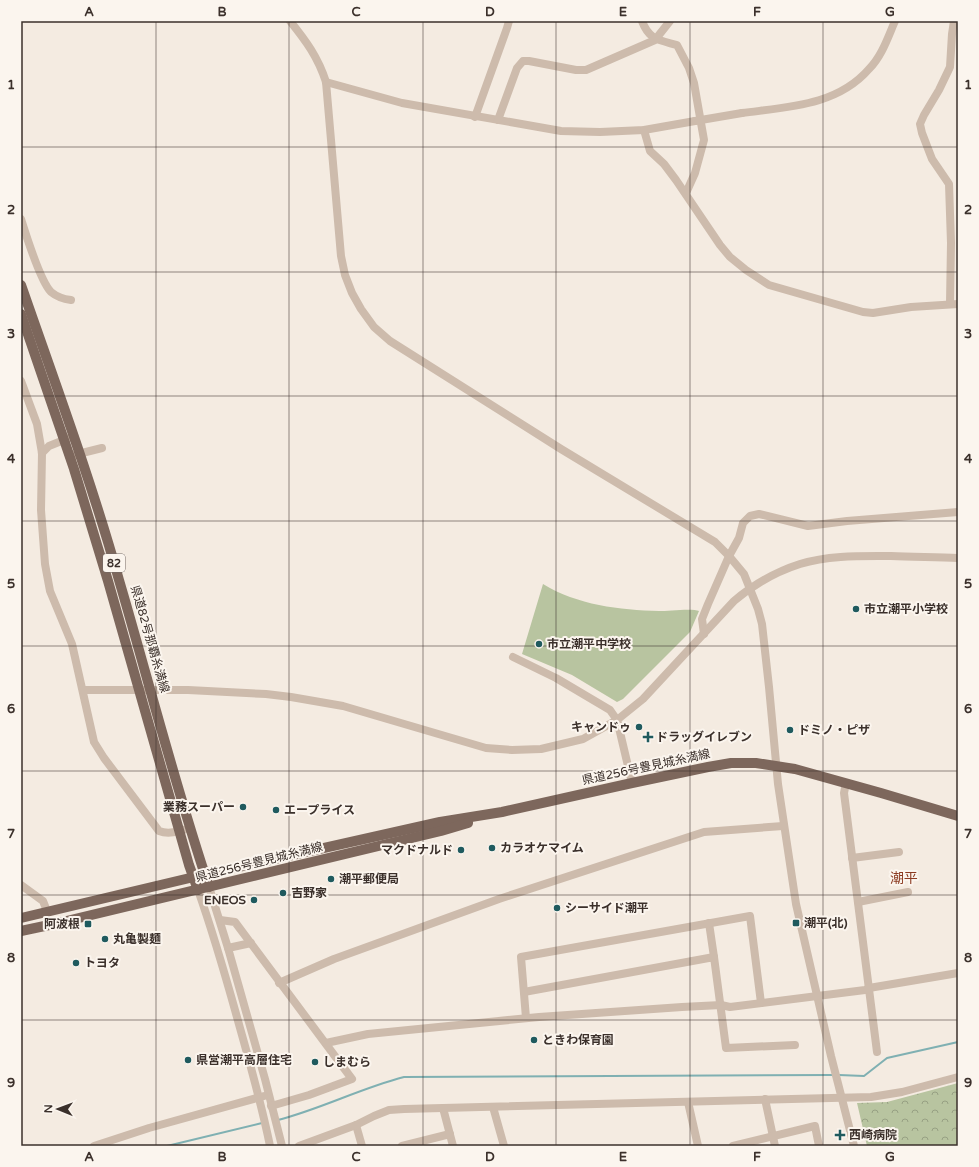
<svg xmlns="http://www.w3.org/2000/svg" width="979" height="1167" viewBox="0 0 979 1167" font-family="'Varela Round','Noto Sans JP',sans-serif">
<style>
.park{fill:url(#park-crowns)}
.pitch{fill:#b8c4a0}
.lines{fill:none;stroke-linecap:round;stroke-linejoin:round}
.stream{stroke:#7fb0b2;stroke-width:2}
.minor{stroke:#cdbbac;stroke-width:8}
.major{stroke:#7d675c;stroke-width:10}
.minor-bridge{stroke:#cdbbac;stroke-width:8}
.grid{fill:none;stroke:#3b302b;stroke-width:1;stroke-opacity:0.55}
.poi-dot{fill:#1f5a5e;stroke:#fbf5ee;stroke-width:1.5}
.labels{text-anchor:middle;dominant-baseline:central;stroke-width:4;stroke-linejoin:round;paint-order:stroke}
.shield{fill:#fbf5ee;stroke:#756b66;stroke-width:1}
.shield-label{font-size:11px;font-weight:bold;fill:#3b302b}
.poi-label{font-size:12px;font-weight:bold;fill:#3b302b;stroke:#fbf5ee;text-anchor:start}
.street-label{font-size:12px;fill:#3b302b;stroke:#fbf5ee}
.quarter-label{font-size:14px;fill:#8c3b22;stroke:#fbf5ee}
.neatline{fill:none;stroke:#3b302b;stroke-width:1.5}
.grid-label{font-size:13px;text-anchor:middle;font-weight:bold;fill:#3b302b}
</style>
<defs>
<pattern id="park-crowns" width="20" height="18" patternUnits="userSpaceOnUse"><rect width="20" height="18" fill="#b8c4a0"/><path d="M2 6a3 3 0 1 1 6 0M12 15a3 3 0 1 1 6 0" fill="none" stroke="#97a083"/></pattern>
</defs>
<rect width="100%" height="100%" fill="#f4ebe1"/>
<polygon class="park" points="958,1083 958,1146 867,1146 857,1103 887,1102"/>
<path class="pitch" d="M543,584C577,605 620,610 659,611C668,611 693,608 699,611L690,632L623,699L617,702L572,675L522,654Z"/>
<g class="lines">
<g class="stream">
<polyline points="839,1075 864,1076 887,1058 958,1042"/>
<path d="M278,1120C321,1109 361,1088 404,1077L832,1075"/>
<polyline points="167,1146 262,1123"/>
</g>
<g class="minor">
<path d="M290,21C306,41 318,57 326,82L341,256L345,275L352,293L361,309L374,327L390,341L561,449L715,542L729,556L744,574L758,609L762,624L769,687L778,784L796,904L831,1056L854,1146"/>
<path d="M642,21C649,40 659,40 677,45L689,68L694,83L704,140L695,173L686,193"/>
<polyline points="326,82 402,103 561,131 600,132 644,130 695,121"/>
<path d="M742,113C787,107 837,106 869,69C882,56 888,37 895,21"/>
<polyline points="475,117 507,28 509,21"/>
<polyline points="498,120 517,68 523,61 529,61 576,70 586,70 655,40 670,21"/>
<polyline points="644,130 650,151 664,164 676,180 720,245 730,257 746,270 769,285 863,312 873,313 911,307 958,304"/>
<path d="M21,219C26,235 41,282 51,292C57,297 63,299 71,300"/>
<polyline points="950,304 951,243 949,184 932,159 922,133 920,124 924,115 939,90 950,67 952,34 954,21"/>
<path d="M21,381L37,424L42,453L41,510L45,564L50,591L72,644L94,742L104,758L159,831C169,835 180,831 190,828"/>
<polyline points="42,453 49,446 69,438"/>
<polyline points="74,455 102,448"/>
<polyline points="704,634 702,619 708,604 729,556 739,538 743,523 750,516 759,514 808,526 847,521 958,512"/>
<polyline points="513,657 556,678 610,710 617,720 619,728 632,783"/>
<path d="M83,690H188L266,694L291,697L343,706L486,748L512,750L541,749L583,739L617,720L643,699L734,601C753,585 775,572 800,564C829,555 860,556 891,556C913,557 936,557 958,558"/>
<polyline points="846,783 844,793 877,1052"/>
<polyline points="852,858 899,852"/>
<polyline points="21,885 43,901 47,911"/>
<polyline points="209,887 228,948 265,1079 282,1146"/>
<path d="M198,890C214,935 227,981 240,1028C251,1067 262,1106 270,1146"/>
<polyline points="858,902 908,892"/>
<polyline points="220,920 235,922 352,1079 309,1095 271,1106"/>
<polyline points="709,923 714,957"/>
<polyline points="228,948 251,943"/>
<polyline points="279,983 334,959 499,899 704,832 783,826"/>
<polyline points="524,992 714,957 726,1048 795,1045"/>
<polyline points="526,1018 521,957 750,916 761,1003"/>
<polyline points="326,1043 368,1034 539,1017 682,1007 721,1005 730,1007 865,990 869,988 958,973"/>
<polyline points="765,1099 775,1146"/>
<polyline points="688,1102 698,1146"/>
<polyline points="493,1107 504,1146"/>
<polyline points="443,1108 453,1146"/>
<polyline points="356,1125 362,1146"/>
<polyline points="94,1146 149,1128 264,1096"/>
<polyline points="299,1146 356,1125 374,1116 389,1110 404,1109 871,1097 902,1092 958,1077"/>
<polyline points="402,1146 450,1134"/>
<polyline points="733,1146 815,1126 819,1146"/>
</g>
<g class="major">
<path d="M21,285C55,383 91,480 119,580C149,682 175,786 209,887"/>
<polyline points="21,314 74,469 108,581 189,865 198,890"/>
<polyline points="21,918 194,877 440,822 502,812 632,783 708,767 731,763 756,763 795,769 881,793 958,816"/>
<polyline points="21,931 54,924 441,831 468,823"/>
</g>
<polyline class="minor-bridge" points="695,121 742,113"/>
</g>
<path class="grid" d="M156,21V1146M289,21V1146M423,21V1146M556,21V1146M690,21V1146M823,21V1146M21,147H958M21,272H958M21,396H958M21,521H958M21,646H958M21,771H958M21,895H958M21,1020H958"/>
<g class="poi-dot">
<circle cx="856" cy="609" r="4"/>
<circle cx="539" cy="644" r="4"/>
<circle cx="639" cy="727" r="4"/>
<circle cx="790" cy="730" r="4"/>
<path d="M646 731h4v4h4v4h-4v4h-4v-4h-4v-4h4z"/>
<circle cx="243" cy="807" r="4"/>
<circle cx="276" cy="810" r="4"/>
<circle cx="492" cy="848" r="4"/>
<circle cx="461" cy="850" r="4"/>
<circle cx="331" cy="879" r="4"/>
<circle cx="283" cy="893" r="4"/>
<circle cx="254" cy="900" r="4"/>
<circle cx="557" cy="908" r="4"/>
<rect x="792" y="919" width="8" height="8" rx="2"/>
<rect x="84" y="920" width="8" height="8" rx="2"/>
<circle cx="105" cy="939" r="4"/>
<circle cx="76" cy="963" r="4"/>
<circle cx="534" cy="1040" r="4"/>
<circle cx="188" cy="1060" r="4"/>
<circle cx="315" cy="1062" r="4"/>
<path d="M838 1129h4v4h4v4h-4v4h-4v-4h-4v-4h4z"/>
</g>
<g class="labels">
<rect class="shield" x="103" y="554" width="22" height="18" rx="3"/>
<g class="shield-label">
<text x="114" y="563">82</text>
</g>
<g class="poi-label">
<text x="864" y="609">市立潮平小学校</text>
<text x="547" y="644">市立潮平中学校</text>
<text x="631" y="727" text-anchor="end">キャンドゥ</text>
<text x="798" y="730">ドミノ・ピザ</text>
<text x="656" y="737">ドラッグイレブン</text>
<text x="235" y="807" text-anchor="end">業務スーパー</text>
<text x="284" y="810">エープライス</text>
<text x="500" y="848">カラオケマイム</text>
<text x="453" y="850" text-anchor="end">マクドナルド</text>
<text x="339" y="879">潮平郵便局</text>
<text x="291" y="893">吉野家</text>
<text x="246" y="900" text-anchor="end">ENEOS</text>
<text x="565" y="908">シーサイド潮平</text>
<text x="804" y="923">潮平(北)</text>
<text x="80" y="924" text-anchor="end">阿波根</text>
<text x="113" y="939">丸亀製麺</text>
<text x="84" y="963">トヨタ</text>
<text x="542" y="1040">ときわ保育園</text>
<text x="196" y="1060">県営潮平高層住宅</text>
<text x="323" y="1062">しまむら</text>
<text x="849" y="1135">西崎病院</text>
</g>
<g class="street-label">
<text transform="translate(150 639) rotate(74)">県道82号那覇糸満線</text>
<text transform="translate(646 767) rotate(-12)">県道256号豊見城糸満線</text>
<text transform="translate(259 862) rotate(-14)">県道256号豊見城糸満線</text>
</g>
<g class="quarter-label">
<text x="904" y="878">潮平</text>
</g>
</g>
<rect width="979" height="1167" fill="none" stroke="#fbf5ee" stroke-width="44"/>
<g transform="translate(58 1109) rotate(271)" stroke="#fbf5ee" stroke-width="3" paint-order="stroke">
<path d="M0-3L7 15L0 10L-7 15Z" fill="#3b302b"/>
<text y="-6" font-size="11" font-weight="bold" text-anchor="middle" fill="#3b302b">N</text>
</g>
<rect x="22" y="22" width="935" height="1123" class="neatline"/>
<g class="grid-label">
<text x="89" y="16">A</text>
<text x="222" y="16">B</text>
<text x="356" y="16">C</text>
<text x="490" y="16">D</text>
<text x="623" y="16">E</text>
<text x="757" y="16">F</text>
<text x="890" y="16">G</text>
<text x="11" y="89">1</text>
<text x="968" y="89">1</text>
<text x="11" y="214">2</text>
<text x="968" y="214">2</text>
<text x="11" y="338">3</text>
<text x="968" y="338">3</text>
<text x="11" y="463">4</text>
<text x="968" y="463">4</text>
<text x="11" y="588">5</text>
<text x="968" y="588">5</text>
<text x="11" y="713">6</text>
<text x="968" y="713">6</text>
<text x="11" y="838">7</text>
<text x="968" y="838">7</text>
<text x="11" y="962">8</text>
<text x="968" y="962">8</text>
<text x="11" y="1087">9</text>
<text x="968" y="1087">9</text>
<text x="89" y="1161">A</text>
<text x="222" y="1161">B</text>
<text x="356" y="1161">C</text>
<text x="490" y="1161">D</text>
<text x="623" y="1161">E</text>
<text x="757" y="1161">F</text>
<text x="890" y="1161">G</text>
</g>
</svg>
